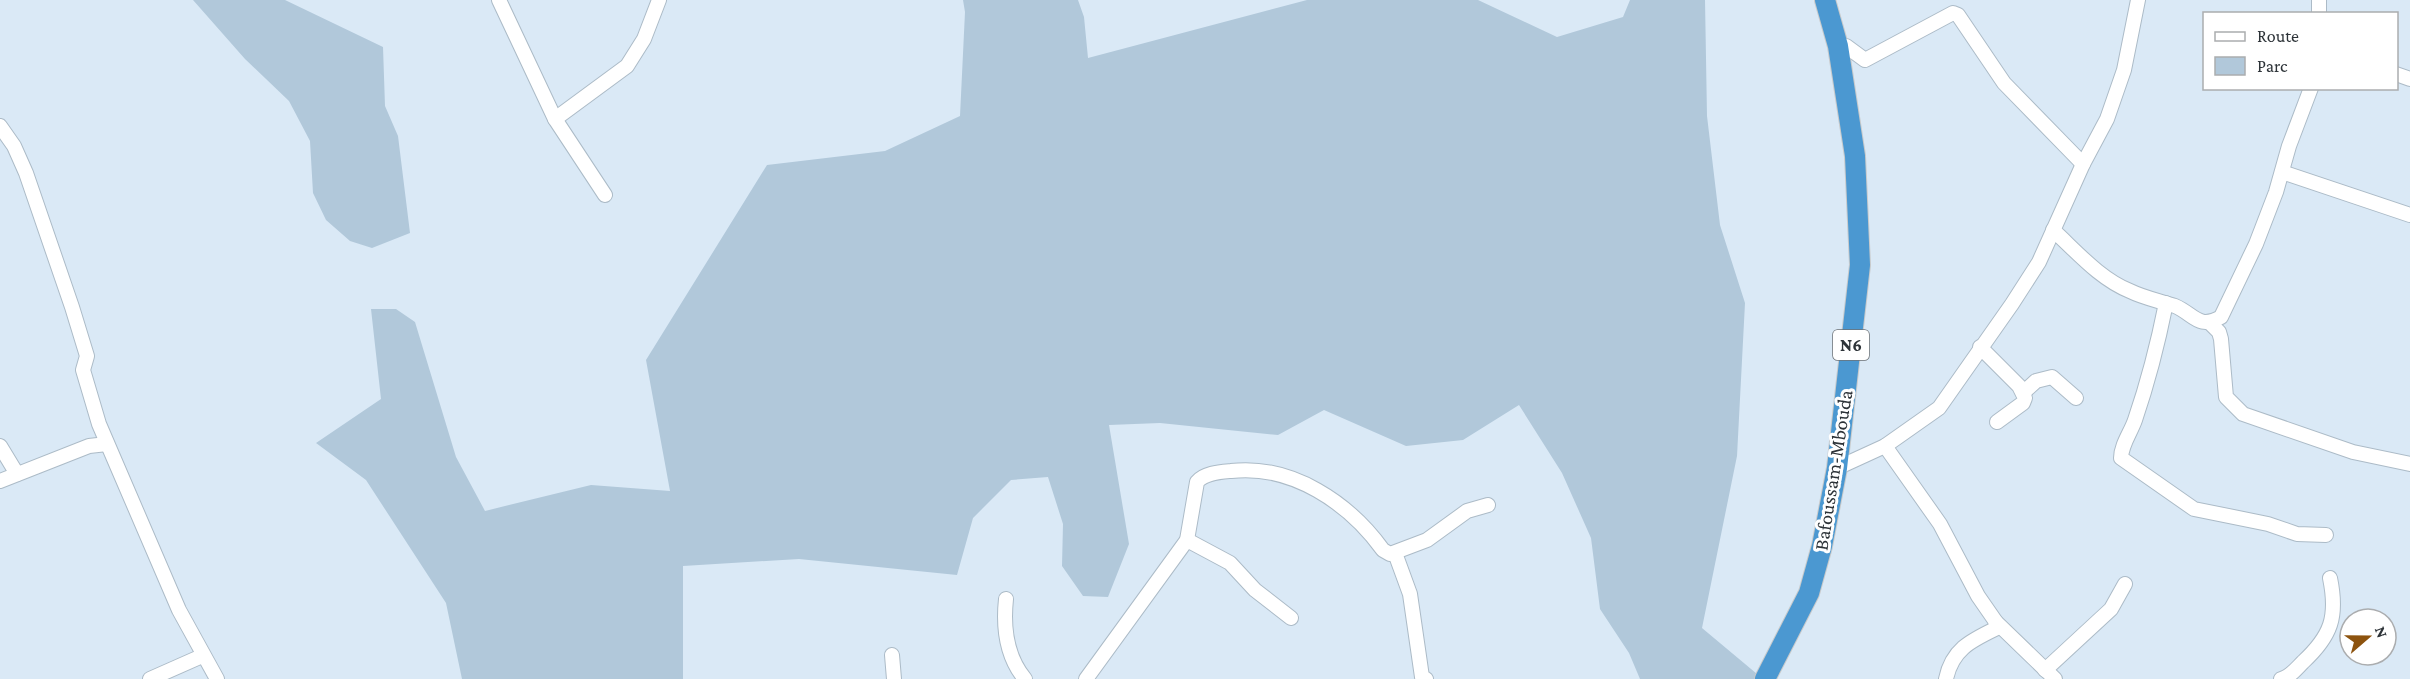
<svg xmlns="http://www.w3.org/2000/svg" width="2410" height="679" viewBox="0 0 2410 679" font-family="'Crimson Pro',serif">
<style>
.green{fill:#b1c8da}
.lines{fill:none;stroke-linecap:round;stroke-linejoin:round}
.minor-casing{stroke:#acbbc7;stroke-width:16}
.highway-casing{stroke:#c8cacb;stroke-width:22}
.minor{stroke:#fff;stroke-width:14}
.highway{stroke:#4b98d1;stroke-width:20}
.labels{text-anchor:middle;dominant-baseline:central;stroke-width:6;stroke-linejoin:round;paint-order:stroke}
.shield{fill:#fff;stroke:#6c7074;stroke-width:1.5}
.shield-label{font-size:18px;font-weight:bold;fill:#2d3338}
.street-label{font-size:20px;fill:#2d3338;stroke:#fff}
</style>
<rect width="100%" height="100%" fill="#dae9f6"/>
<g class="green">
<polygon points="193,0 285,0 383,47 385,106 398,136 410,233 372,248 350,241 326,220 313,193 310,141 289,101 245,59"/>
<polygon points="963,0 1078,0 1084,17 1088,58 1307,0 1478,0 1557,37 1623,17 1630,0 1705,0 1707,116 1720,225 1745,303 1737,456 1702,628 1763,679 1640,679 1629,653 1600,609 1591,538 1562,473 1519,405 1463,440 1406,446 1324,410 1278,435 1160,423 1109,425 1129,544 1108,597 1083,596 1062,566 1063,524 1048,477 1011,480 973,518 957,575 799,559 683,566 683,679 462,679 446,603 366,480 316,443 381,399 371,309 396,309 415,322 456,457 485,511 591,485 670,491 646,360 767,165 885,151 960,116 965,12"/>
</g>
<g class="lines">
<defs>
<g id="minor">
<polyline points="499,0 555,119 605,195"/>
<polyline points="2319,0 2319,14"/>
<polyline points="1838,46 1846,46 1865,60 1953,13 1958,15 2004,83 2083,164"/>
<polyline points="2396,74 2410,79"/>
<polyline points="555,119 627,66 644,39 659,0"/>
<polyline points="0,126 14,146 26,173 72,307 87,356 83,370 99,424 179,610 217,679"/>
<polyline points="2282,172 2410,215"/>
<path d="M2053,230C2077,252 2100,279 2130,291C2144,298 2160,301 2175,306C2194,314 2198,330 2221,317L2256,244L2276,192L2289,146L2311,88"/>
<path d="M2166,303C2158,343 2148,382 2135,420C2131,432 2121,445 2121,458L2194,509L2268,524L2297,534L2326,535"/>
<polyline points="2210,323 2219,332 2221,339 2226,397 2243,414 2353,452 2410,464"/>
<polyline points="1980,347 2019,386 2025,398 2023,403 1997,422"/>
<polyline points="2023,393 2036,381 2052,377 2076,398"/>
<polyline points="0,446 17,474"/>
<polyline points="1885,446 1940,524 1978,596 1996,622 2055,679"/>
<polyline points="1837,468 1885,446 1939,408 2012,304 2039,262 2083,164 2107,119 2124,70 2138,0"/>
<polyline points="0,481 89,446 107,444"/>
<polyline points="1187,540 1230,563 1255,590 1291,618"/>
<polyline points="1395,553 1410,594 1422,677 1426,679"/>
<path d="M1006,599C1003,627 1006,656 1025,679"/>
<polyline points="892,655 894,679"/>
<polyline points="2045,670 2111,609 2125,584"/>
<polyline points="150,679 202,656"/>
<path d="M1086,679L1187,540L1197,482C1204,473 1220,472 1231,471C1292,464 1349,503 1383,550L1390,554L1427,540L1467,511L1488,505"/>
<path d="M1946,679C1952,650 1970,641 1995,629L1996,622"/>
<path d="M2281,679C2290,677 2296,669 2303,662C2331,636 2338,617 2330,578"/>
</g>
<polyline id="highway" points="1765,679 1809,593 1822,546 1837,468 1860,265 1855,156 1838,46 1825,0"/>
</defs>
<use href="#minor" class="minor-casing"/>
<use href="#highway" class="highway-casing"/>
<use href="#minor" class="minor"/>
<use href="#highway" class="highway"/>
</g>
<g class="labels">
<rect class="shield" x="1833" y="330" width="36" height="30" rx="4.5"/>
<g class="shield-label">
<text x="1851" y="345">N6</text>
</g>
<g class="street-label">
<text transform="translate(1833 470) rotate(-81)">Bafoussam-Mbouda</text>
</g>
</g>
<rect x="2203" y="12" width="195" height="78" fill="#ffffff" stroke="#abadaf" stroke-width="1.5"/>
<rect x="2215" y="32" width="30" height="9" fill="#ffffff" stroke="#abadaf" stroke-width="1.5"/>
<text x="2257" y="42" font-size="18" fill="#2d3338">Route</text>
<rect x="2215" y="57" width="30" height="18" fill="#b1c8da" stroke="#abadaf" stroke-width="1.5"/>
<text x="2257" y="72" font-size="18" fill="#2d3338">Parc</text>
<g transform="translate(2368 637) rotate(70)"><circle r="28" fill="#ffffff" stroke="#abadaf" stroke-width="1.5"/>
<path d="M0-4.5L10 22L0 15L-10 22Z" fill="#8d530e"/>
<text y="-9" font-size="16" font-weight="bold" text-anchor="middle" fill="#2d3338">N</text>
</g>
</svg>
